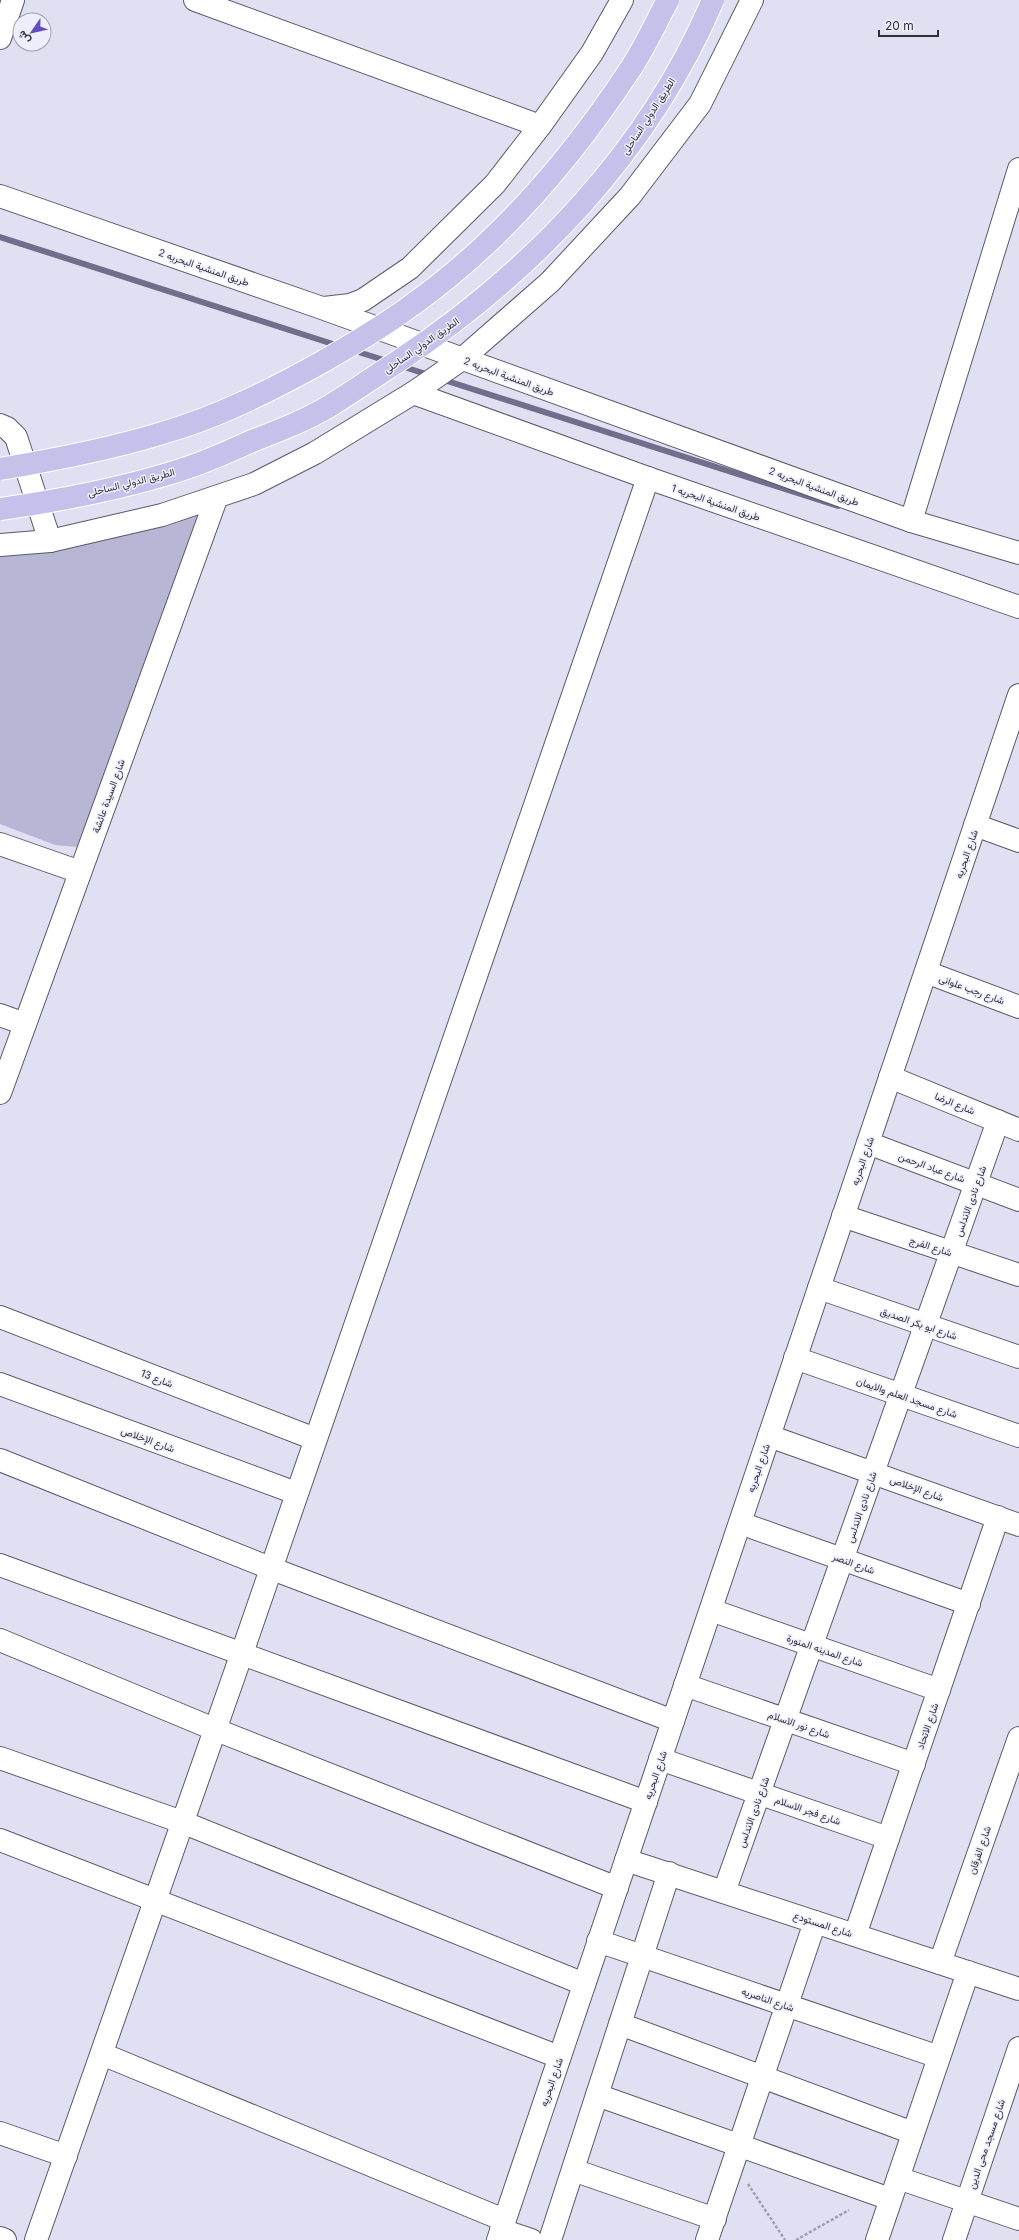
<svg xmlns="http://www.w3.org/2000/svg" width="1019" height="2240" viewBox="0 0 1019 2240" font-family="Inter,Vazirmatn,sans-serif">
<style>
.green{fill:#b7b6d4}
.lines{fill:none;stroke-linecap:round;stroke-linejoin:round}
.stream{stroke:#706e8c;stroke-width:6}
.minor-casing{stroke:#5b5a6a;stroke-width:24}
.path{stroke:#9f9ead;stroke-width:2.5;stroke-dasharray:3 2;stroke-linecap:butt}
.minor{stroke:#fff;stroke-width:22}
.major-bridge-casing{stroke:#fff;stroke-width:24;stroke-linecap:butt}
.major-bridge{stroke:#c4c1eb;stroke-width:22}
.labels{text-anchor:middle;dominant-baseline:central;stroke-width:3;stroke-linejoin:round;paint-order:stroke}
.street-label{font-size:10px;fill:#2f2f36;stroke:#eeeefd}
</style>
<rect width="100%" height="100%" fill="#e1e0f3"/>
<polygon class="green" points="199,514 78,847 55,845 0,824 0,551"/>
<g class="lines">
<g class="stream">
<polyline points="0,237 339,346"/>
<polyline points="352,350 387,361"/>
<polyline points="401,366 429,375"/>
<polyline points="441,379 838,506"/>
</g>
<defs>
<g id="minor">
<polyline points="195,0 540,126"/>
<polyline points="0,38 13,0"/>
<polyline points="0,196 322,308 911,521 1019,553"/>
<polyline points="324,308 350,305 363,300 410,268 495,184 540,126 592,53 622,0"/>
<polyline points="413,393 648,478 1019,607"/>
<polyline points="0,425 7,428 16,437 50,541"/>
<polyline points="911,521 1019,169"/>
<polyline points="0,545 50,541 162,515 254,484 315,453 413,393 462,359 550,282 630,196 700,104 752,0"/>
<polyline points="975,825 1019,841"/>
<polyline points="0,844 80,872"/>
<polyline points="926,972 1019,1007"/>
<polyline points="0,1015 25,1024"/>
<polyline points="890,1077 1019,1130"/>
<polyline points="0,1093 216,499"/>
<polyline points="868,1143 1019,1200"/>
<polyline points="843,1216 1019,1275"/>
<polyline points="819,1288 1019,1357"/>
<polyline points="0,1317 315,1439"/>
<polyline points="795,1358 1019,1436"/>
<polyline points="0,1384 296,1493"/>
<polyline points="769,1436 1019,1525"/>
<polyline points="0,1460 270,1568 673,1721"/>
<polyline points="740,1523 969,1604"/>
<polyline points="0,1565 646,1802"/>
<polyline points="711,1610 939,1690"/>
<polyline points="0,1640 214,1729 617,1888"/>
<polyline points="685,1685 914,1764"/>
<polyline points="0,1758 182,1822 584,1984"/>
<polyline points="660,1759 888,1838"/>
<polyline points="0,1840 559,2057"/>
<polyline points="626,1860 1019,1989"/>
<polyline points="724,1892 998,1121"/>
<polyline points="855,1935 998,1517"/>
<polyline points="598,1941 939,2057"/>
<polyline points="940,1963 1019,1738"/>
<polyline points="620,2024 913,2133"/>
<polyline points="102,2054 504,2220"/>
<polyline points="597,2095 890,2199"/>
<polyline points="0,2133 66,2156"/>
<polyline points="573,2170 715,2219"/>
<polyline points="898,2178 1019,2219"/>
<polyline points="501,2230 531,2240"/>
<polyline points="0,2238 5,2240"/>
<polyline points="36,2240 242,1653 648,478"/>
<polyline points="498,2240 1019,695"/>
<polyline points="550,2240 669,1873"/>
<polyline points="707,2240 815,1922"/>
<polyline points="877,2240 968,1972"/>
<polyline points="954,2240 1019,2048"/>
</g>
</defs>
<use href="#minor" class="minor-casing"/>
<g class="path">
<polyline points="748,2184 785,2240"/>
<polyline points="796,2240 849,2210"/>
</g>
<use href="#minor" class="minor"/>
<defs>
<g id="major-bridge">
<path d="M0,469C53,460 107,450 159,434C216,418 270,391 322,362C353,344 384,326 412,305C499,243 571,159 629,71C644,49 655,24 668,0"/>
<path d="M0,509C57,501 115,490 171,473C199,465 226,453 252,441C278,431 304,421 328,407C351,393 374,377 397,362C533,272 649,151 713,0"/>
</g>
</defs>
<use href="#major-bridge" class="major-bridge-casing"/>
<use href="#major-bridge" class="major-bridge"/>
</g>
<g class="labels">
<g class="street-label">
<text transform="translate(648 116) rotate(-57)">الطريق الدولي الساحلى</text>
<text transform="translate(204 267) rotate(19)">طريق المنشية البحريه 2</text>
<text transform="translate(421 345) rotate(-35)">الطريق الدولي الساحلى</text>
<text transform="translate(509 376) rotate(20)">طريق المنشية البحريه 2</text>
<text transform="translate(131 482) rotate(-14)">الطريق الدولي الساحلى</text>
<text transform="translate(814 486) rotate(20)">طريق المنشية البحريه 2</text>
<text transform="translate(716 502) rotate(19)">طريق المنشية البحريه 1</text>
<text transform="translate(108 796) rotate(-70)">شارع السيدة عائشة</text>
<text transform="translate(966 854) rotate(-71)">شارع البحريه</text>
<text transform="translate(972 989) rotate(20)">شارع رجب علوانى</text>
<text transform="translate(955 1103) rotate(22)">شارع الرضا</text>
<text transform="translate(862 1161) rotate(-71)">شارع البحريه</text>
<text transform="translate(932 1167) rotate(20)">شارع عباد الرحمن</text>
<text transform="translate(970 1201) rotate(-70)">شارع نادى الاندلس</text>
<text transform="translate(931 1246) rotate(18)">شارع الفرج</text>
<text transform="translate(919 1323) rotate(19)">شارع ابو بكر الصديق</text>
<text transform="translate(157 1378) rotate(21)">شارع 13</text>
<text transform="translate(907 1397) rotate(19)">شارع مسجد العلم والايمان</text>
<text transform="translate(148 1439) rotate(20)">شارع الإخلاص</text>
<text transform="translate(758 1468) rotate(-71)">شارع البحريه</text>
<text transform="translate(917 1488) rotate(20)">شارع الإخلاص</text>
<text transform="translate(861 1507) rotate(-71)">شارع نادى الاندلس</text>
<text transform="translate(854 1563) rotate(20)">شارع النصر</text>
<text transform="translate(825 1650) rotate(19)">شارع المدينه المنورة</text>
<text transform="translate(799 1724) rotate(19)">شارع نور الاسلام</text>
<text transform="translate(927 1726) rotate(-71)">شارع الاتحاد</text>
<text transform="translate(655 1775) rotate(-71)">شارع البحريه</text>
<text transform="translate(808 1810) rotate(19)">شارع فجر الاسلام</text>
<text transform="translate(753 1812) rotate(-70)">شارع نادى الاندلس</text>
<text transform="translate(979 1850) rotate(-71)">شارع الفرقان</text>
<text transform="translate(823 1924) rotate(18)">شارع المستودع</text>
<text transform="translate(768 1999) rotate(19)">شارع الناصريه</text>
<text transform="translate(551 2082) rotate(-71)">شارع البحريه</text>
<text transform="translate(986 2144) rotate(-71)">شارع مسجد محى الدين</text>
</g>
</g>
<g transform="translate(32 32) rotate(236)"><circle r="19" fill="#eeeefd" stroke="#a2a2ad"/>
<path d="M0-3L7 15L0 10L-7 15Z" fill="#644cc4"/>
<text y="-6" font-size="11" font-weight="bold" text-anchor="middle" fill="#2f2f36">ش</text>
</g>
<path d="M879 30v6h59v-6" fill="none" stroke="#2f2f36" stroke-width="2"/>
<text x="885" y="30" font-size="12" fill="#2f2f36" stroke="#eeeefd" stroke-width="3" paint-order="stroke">20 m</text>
</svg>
